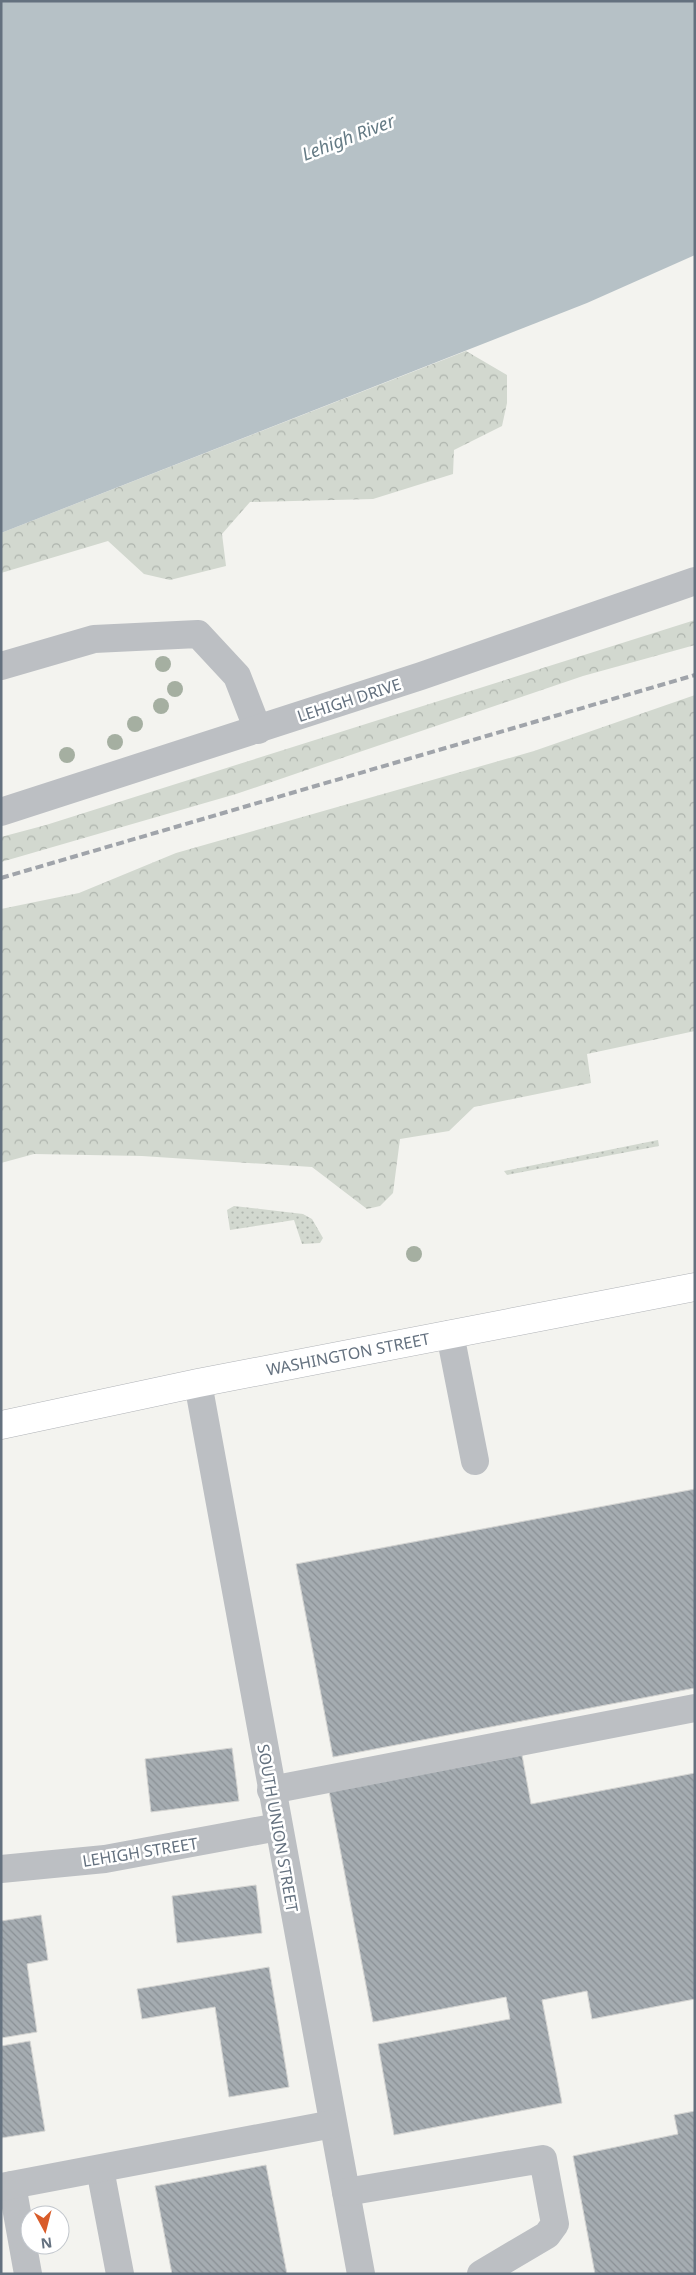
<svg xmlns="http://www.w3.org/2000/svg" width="696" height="2275" viewBox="0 0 696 2275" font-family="'Noto Sans',sans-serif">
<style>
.forest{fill:url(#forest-crowns)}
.garden{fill:url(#garden-dots)}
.water{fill:#b6c1c6}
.building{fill:url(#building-back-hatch);stroke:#d4d4d2}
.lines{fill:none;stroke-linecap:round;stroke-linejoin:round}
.major-casing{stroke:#b0b3b7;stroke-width:29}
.minor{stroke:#bcbfc3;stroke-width:28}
.major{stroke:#fff;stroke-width:28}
.rail{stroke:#a0a4aa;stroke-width:4;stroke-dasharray:8 4;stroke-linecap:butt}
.tree{fill:#a5afa1}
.labels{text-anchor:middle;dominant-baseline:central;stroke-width:5;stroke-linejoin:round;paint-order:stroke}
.street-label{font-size:16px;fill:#64717f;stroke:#fff}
.water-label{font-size:18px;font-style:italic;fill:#647a84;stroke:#fff}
</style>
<defs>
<pattern id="forest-crowns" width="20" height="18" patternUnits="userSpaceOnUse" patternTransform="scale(1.25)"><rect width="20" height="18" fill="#d2d8cf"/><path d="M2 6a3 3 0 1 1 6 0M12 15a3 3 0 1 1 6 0" fill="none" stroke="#aeb4ad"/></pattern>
<pattern id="garden-dots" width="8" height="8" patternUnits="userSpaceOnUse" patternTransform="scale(1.25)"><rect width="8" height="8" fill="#d2d8cf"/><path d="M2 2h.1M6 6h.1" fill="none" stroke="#aeb4ad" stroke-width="1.8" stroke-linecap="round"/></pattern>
<pattern id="building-back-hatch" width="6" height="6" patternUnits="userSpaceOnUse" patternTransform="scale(1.25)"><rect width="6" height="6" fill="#a5acb1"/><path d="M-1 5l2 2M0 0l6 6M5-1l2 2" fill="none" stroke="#8a9095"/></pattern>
</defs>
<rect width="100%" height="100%" fill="#f3f3ef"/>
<g class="forest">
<polygon points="466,351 507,375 507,403 502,426 454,450 453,474 373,499 250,502 222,534 226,566 170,580 144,574 108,541 1,573 1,533"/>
<polygon points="695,620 695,645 583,676 236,794 1,862 1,837 46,825"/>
<polygon points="695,695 695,1031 587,1054 591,1083 474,1107 449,1131 400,1139 393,1193 380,1206 367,1209 312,1167 142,1156 34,1154 1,1163 1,909 79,893 176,853 534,751"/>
</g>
<g class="garden">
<polygon points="658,1140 659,1146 507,1175 504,1171"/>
<polygon points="234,1206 303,1214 312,1219 323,1238 320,1243 302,1244 294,1220 230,1230 227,1210"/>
</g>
<polygon class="water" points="1,1 695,1 695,255 587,303 1,533"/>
<g class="building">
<polygon points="695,1489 695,1688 333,1757 296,1564"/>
<polygon points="232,1748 239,1801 151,1812 145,1759"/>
<polygon points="522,1755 531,1804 695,1773 695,1999 592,2019 587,1991 542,2000 562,2103 394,2135 378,2044 510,2019 506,1997 373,2022 329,1791"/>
<polygon points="256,1885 262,1933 177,1943 172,1896"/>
<polygon points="41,1915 48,1960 27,1964 37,2032 1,2038 1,1921"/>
<polygon points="269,1967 289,2087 229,2097 215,2007 142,2019 137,1989"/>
<polygon points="30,2041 45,2131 1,2138 1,2046"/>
<polygon points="695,2111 695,2274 595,2274 573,2156 678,2134 674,2115"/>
<polygon points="266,2165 287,2274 172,2274 155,2186"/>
</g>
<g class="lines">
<defs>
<polyline id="major" points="1,1425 198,1383 695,1287"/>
</defs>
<use href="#major" class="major-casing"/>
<g class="minor">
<polyline points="1,666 94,639 198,634 237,676 258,730"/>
<polyline points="1,812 421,676 695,581"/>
<polyline points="450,1334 475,1461"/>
<polyline points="198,1383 361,2274"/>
<polyline points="271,1790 695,1708"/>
<polyline points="1,1869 105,1859 278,1827"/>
<polyline points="100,2169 120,2274"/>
<polyline points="12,2185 28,2274"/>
<polyline points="1,2187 333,2124"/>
<polyline points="346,2192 543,2159 555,2224 547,2235 481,2274"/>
</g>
<use href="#major" class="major"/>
<polyline class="rail" points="1,878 695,675"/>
</g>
<g class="tree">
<circle cx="163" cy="664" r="8"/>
<circle cx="175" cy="689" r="8"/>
<circle cx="161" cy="706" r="8"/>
<circle cx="135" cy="724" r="8"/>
<circle cx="115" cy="742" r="8"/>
<circle cx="67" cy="755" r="8"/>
<circle cx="414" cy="1254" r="8"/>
</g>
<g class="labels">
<g class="street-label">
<text transform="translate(349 700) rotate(-18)">LEHIGH DRIVE</text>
<text transform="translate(348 1354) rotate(-11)">WASHINGTON STREET</text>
<text transform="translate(278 1828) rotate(80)">SOUTH UNION STREET</text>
<text transform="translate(140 1852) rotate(-9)">LEHIGH STREET</text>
</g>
<g class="water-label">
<text transform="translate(348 137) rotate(-21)">Lehigh River</text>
</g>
</g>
<rect width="696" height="2275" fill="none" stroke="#64717f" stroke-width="5"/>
<g transform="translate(45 2230) rotate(173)"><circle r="24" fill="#ffffff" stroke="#c1c6cc"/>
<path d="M0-4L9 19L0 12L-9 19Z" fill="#d95c2a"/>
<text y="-8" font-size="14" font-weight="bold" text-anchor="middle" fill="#64717f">N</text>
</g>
</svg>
